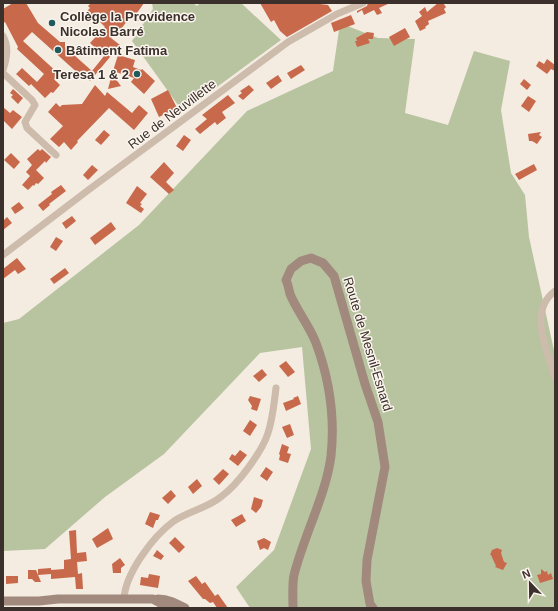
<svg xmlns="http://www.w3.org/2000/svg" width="558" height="611" viewBox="0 0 558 611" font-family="Helvetica,sans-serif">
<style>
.green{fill:#b8c4a0}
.building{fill:#c8694b}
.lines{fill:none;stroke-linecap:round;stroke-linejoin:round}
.street{stroke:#cdbbac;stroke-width:7}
.secondary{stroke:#a18a7d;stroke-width:9}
.poi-dot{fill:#1f5a5e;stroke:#fbf5ee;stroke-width:1.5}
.labels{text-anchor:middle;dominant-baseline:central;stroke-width:3;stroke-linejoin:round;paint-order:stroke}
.poi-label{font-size:13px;font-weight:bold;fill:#3b302b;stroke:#fbf5ee;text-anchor:start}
.street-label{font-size:13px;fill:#3b302b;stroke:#fbf5ee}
</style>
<rect width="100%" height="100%" fill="#f4ebe1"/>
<g class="green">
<polygon points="152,3 193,3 197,6 200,3 241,3 281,40 183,112 132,41 153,9"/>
<polygon points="340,23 378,38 415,39 405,113 448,125 474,51 510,61 501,110 511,173 525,195 529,237 555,355 555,608 250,608 236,587 274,550 311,449 302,347 260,353 164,454 105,497 45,549 3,551 3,323 19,319 139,225 247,111 333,71"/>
</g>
<g class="building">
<polygon points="13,3 26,3 38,23 60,42 65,42 65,47 92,71 104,56 90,43 105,27 97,19 94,22 85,13 90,8 88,6 91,3 144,3 137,13 142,17 137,22 130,17 121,29 111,38 120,45 90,81 81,73 80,75 32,32 23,41 59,74 54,79 60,85 53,93 51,92 45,98 31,84 29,86 16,74 22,68 37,82 44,74 17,49 18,47 5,22 3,23 3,9"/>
<polygon points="260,3 312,3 328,5 332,11 287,37 280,31 274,20 271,22"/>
<polygon points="368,3 390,3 379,8 382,13 377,15 374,10 364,15 362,10 357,13 357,11 367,6"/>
<polygon points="438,3 443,3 446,7 444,9 446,13 428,21 429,24 425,27 426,28 420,31 415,21 422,16 419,12 425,7 427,12"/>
<polygon points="351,15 355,24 334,32 331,23"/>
<polygon points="405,28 410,37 394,46 389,37"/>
<polygon points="367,32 374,33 373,39 368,39 370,43 357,47 355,41 357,41 356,38"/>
<polygon points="118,55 135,60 133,67 141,70 142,69 155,81 144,94 131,82 134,78 113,71"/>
<polygon points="547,59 555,65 555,71 551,69 547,74 536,66 539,61 544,64"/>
<polygon points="301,65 305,70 291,79 287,73"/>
<polygon points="112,74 121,86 108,89"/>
<polygon points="278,75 282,81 271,89 266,83"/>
<polygon points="524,79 531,85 527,90 520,84"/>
<polygon points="95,85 105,96 107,92 132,113 139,105 148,113 134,130 109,108 77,141 78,142 71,150 64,142 59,147 50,139 63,126 48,112 56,103 60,107 62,105 82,104"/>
<polygon points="249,85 254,90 243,100 238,96 242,93 240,91"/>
<polygon points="13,89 23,98 18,104 11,97 13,95 10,93"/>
<polygon points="168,90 177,108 159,117 151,99"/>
<polygon points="228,95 235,103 222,112 226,118 217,125 215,122 200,134 195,129 207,119 202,115"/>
<polygon points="528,96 536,101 529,112 521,106"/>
<polygon points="3,107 10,113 13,110 22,117 12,129 3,120"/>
<polygon points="104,130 110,135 101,145 95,140"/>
<polygon points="541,132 539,135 542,137 537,144 532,141 529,141 528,134"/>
<polygon points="184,135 191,140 183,151 176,146"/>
<polygon points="38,149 40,151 42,149 51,157 46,163 45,161 36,170 44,178 38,184 36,183 34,186 33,185 28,190 22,185 30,176 26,172 32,165 27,159"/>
<polygon points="11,153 20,162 14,169 4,160"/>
<polygon points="164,162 174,173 166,182 174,190 169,194 150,177"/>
<polygon points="534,164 537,170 519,180 515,174"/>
<polygon points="92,165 98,170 88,180 83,175"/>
<polygon points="61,185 66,191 49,204 50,205 43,211 38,205 52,194 51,192"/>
<polygon points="137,186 147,194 140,203 142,204 140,206 144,209 141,213 126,203"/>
<polygon points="19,202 24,208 15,214 11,208"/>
<polygon points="72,216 76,221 66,229 62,223"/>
<polygon points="7,217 12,223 3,230 3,221"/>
<polygon points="111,222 116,229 95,245 90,238"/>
<polygon points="56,237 63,241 56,251 50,247"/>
<polygon points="17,258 26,269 18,274 15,270 3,279 3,269"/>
<polygon points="65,268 69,273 54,284 50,279"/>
<polygon points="286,361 295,372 288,377 279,366"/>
<polygon points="262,369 267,375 259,382 253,376"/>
<polygon points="250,396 261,399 257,411 251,409 252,406 248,400"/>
<polygon points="298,396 301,404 286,411 283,403 294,399 293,398"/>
<polygon points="250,420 257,425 250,436 243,431"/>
<polygon points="290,424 294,435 287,438 282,427"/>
<polygon points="282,444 289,447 287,453 291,454 288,463 279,460 280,455 279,454"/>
<polygon points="240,450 247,455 238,466 229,459 232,454 235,456"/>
<polygon points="266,467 273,472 267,481 260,476"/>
<polygon points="223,469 229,474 219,485 213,479"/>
<polygon points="197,479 202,486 193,494 188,487"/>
<polygon points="171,490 176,496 168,504 162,498"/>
<polygon points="254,497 263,500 261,507 256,513 251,509"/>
<polygon points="150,512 160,515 158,520 156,520 153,528 145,524"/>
<polygon points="242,514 246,521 236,527 231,520"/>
<polygon points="108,528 113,539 97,548 92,539"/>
<polygon points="76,530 77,553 86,552 87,561 77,562 78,574 82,573 83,589 76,589 75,577 51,579 51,570 64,569 64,560 71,559 69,531"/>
<polygon points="175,537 185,547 179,553 169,543"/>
<polygon points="264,538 271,542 268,550 264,548 260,550 257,541"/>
<polygon points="497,548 502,550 501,553 504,562 507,563 503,570 495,567 496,566 491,555 490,555 492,550"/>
<polygon points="157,550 164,556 161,560 153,556"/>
<polygon points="120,558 125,565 121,568 121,573 113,573 112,564"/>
<polygon points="51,568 51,574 38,575 38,569"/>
<polygon points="541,569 545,572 547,571 548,575 551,573 553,579 540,583 537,575 541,574"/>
<polygon points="28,570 36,570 41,582 35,582 32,579 28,579"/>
<polygon points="149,574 160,576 158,588 140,585 141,577 148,578"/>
<polygon points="6,576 18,576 18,583 6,584"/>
<polygon points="196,576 202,584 205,582 215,596 218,594 228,608 217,608 213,602 210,603 205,599 203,599 188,581"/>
</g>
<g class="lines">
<g class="street">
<path d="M3,36C9,47 7,58 3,70"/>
<polyline points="3,73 32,100 35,105 25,122 27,128 56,155"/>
<polyline points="3,255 87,191 288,42 337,14 363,3"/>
<path d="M555,291C527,312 548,351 555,378"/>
<path d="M124,599C125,574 153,536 174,521C189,511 208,508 222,496C238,484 262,452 268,433C273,418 274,403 276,388"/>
</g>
<g class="secondary">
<path d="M158,599C168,599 176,603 185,608"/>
<polyline points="3,601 39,601 58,599 153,599 169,608"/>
<path d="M293,608C293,597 292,585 294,575C304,535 326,495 331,456C335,418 329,378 316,343C309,325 297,311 290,294C289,290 288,284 286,280L291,269L301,261L311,258L323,263L334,276L365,384L378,422L385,467L367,560L366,581L370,604L373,608"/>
</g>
</g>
<g class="poi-dot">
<circle cx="52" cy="23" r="4"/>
<circle cx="58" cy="50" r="4"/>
<circle cx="137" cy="74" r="4"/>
</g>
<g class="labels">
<g class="poi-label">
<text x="60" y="16">Collège la Providence<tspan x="60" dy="15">Nicolas Barré</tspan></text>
<text x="66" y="50">Bâtiment Fatima</text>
<text x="129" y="74" text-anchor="end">Teresa 1 &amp; 2</text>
</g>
<g class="street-label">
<text transform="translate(172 114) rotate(-37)">Rue de Neuvillette</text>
<text transform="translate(368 344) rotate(73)">Route de Mesnil-Esnard</text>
</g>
</g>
<rect width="558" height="611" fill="none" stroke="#3b302b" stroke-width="8"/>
<g transform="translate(530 583) rotate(338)" stroke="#fbf5ee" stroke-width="3" paint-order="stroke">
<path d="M0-3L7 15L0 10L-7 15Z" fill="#3b302b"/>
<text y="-6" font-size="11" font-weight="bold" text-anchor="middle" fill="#3b302b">N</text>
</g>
</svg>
